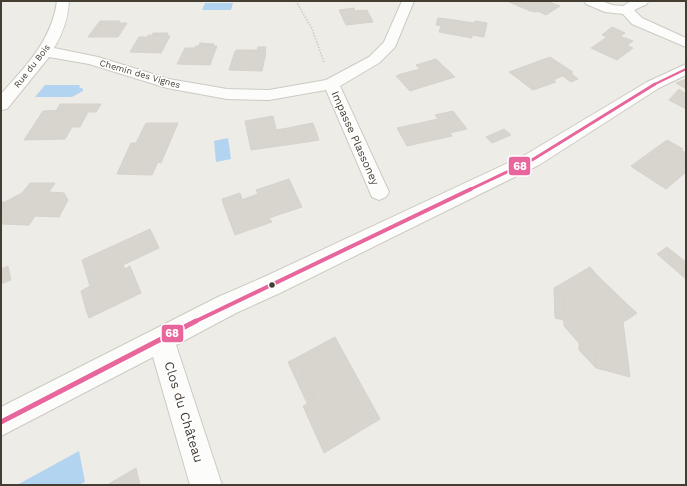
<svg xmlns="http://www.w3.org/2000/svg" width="687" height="486" viewBox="0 0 687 486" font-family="'Work Sans',sans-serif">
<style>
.water{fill:#b2d4f0}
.building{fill:#d8d5ce;stroke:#d6d3cb}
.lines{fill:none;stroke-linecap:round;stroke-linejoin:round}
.minor-casing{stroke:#cccac3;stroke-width:2}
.path{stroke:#cdcac5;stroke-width:1.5;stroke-dasharray:1.5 1.5;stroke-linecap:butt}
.minor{fill:#fcfcfb;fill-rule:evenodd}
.bus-1-far3-casing{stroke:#fff;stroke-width:4.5}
.bus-1-far2-casing{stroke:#fff;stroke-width:5.5}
.bus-1-far1-casing{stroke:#fff;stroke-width:7}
.bus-1-casing{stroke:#fff;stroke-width:8}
.bus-1-far3{stroke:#e7679c;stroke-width:2.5}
.bus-1-far2{stroke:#e7679c;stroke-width:3}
.bus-1-far1{stroke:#e7679c;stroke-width:4}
.bus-1{stroke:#e7679c;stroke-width:5}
.bus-dot{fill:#443e32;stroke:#fff;stroke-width:1.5}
.labels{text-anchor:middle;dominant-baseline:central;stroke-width:3;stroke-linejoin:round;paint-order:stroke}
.far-street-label{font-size:9px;fill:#443e32;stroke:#fff}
.street-label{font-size:11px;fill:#443e32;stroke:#fff}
.near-street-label{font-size:13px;fill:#443e32;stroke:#fff}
.line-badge{stroke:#fff;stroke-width:1.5}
.badge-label{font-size:11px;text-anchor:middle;font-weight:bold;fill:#fff}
</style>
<rect width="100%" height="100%" fill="#eeece6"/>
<g class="water">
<polygon points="205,3 233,3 231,10 202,10"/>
<polygon points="45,85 80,85 79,87 83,89 83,91 72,97 35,97"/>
<polygon points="228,138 231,159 216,162 214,141"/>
<polygon points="79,451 85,482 79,485 17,485"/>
</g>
<g class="building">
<polygon points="507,1 547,1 560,6 546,15 538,11 536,12 530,11"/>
<polygon points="354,8 355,11 367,10 373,22 346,25 339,10"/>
<polygon points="438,18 447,19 444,26 436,25"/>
<polygon points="447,19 474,23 475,21 487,23 484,37 472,35 472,38 439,32 441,26 444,26"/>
<polygon points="100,21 120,21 118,23 127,23 118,37 88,37"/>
<polygon points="612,27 625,33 620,36 607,31"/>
<polygon points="607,31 633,41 627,45 633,48 617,60 591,48 607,37 602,35"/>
<polygon points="153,33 168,33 167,36 152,35"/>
<polygon points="148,35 170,36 161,53 130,52 139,37 148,37"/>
<polygon points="200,43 214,44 213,46 199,46"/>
<polygon points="196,46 217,46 210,65 177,64 185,48 195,48"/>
<polygon points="258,47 266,47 265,52 236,51 236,50 257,50"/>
<polygon points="235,51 266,52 262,71 229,70"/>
<polygon points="550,57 573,72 553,80 556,82 533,90 513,75 532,68 528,65"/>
<polygon points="436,59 455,77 416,89 401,74 420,69 416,65"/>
<polygon points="528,65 532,68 513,75 509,72"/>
<polygon points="571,73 578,79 571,82 563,76"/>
<polygon points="401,74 416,89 410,91 396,76"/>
<polygon points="686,79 686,89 676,83"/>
<polygon points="679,89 686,94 686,109 669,100"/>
<polygon points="60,104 69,104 65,110 56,111"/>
<polygon points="69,104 101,104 96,112 88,112 80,127 72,127 65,139 24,140 43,111 65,110"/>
<polygon points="453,111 467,129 450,133 452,136 407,146 397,128 438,119 435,115"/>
<polygon points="273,116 277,133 289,131 288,128 302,125 307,142 251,150 245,121"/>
<polygon points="146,123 178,123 161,163 158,162 152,175 117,174 131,143 136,143"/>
<polygon points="313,123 319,140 307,142 302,125"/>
<polygon points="288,128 289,131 277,133 276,130"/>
<polygon points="504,129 511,135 492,143 486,137"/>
<polygon points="667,140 683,149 681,150 686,153 686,158 666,146 635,169 631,166"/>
<polygon points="666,146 686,158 686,172 666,189 635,169"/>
<polygon points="289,179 302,207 269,218 272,222 235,235 224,206 258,194 256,190"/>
<polygon points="30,183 55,183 49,192 64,193 68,200 59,217 35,216 29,225 1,224 1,202 5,202 22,193"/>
<polygon points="240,193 242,199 224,206 222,199"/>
<polygon points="150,229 159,248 123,265 125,269 130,266 141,293 114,306 111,297 86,310 81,291 90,286 82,260"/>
<polygon points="667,247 686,262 686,279 657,254"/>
<polygon points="8,266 11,280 1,284 1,269"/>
<polygon points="590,267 597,275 563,294 563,320 555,318 554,288"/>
<polygon points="597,275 629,306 623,310 630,318 623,322 630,377 596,368 594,349 579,343 564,326 563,294"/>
<polygon points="111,297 114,306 89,318 86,310"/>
<polygon points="629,306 637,313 630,318 623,310"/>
<polygon points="335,337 380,419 324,453 303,406 315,399 296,358"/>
<polygon points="579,343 594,349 596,368 579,350"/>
<polygon points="296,358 315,399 307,403 288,362"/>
<polygon points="136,468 140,485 107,485"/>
</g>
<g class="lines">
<defs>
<g id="minor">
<path d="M57,1H69C68,18 63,33 54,48L98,57L169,79L227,89L269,90L326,80L369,57L384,42L402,1H414L395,47L379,63L340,86L389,192L386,197L379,200L372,197L326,90L269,100L227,99L167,88L89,64L49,57L7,109L1,110V94C26,66 52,40 57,1Z"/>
<polygon points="585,1 602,1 612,5 623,6 631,1 648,1 647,4 634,10 642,18 686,38 686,47 632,24 623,14 605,12 586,4"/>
<polygon points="686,64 686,75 659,88 539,165 280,293 236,313 176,345 222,485 190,485 153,357 1,436 1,407 218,297 264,277 525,155 647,82"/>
</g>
</defs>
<use href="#minor" class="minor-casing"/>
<polyline class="path" points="296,1 312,29 324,62"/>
<use href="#minor" class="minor"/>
<defs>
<polyline id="bus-1-far3" points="653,85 686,69"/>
<polyline id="bus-1-far2" points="469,190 532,160 655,84"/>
<polyline id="bus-1-far1" points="194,322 471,189"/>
<polyline id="bus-1" points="1,422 196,321"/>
</defs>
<use href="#bus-1-far3" class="bus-1-far3-casing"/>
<use href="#bus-1-far2" class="bus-1-far2-casing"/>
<use href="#bus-1-far1" class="bus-1-far1-casing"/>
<use href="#bus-1" class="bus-1-casing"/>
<use href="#bus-1-far3" class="bus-1-far3"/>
<use href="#bus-1-far2" class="bus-1-far2"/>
<use href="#bus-1-far1" class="bus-1-far1"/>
<use href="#bus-1" class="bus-1"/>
</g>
<circle class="bus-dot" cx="272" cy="285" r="3.5"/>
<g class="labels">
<g class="far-street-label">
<text transform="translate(32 66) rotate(-52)">Rue du Bois</text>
<text transform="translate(140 74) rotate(16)">Chemin des Vignes</text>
</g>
<g class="street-label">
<text transform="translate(355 138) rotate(66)">Impasse Plassoney</text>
</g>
<g class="near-street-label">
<text transform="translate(184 412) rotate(73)">Clos du Château</text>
</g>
</g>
<g class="line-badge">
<rect x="508" y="156" width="23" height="20" rx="4" fill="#e7679c"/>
<rect x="161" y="324" width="23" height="19" rx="4" fill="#e7679c"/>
</g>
<g class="badge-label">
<text x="520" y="170">68</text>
<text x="172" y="337">68</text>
</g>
<rect width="687" height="486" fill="none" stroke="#443e32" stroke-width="4"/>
</svg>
